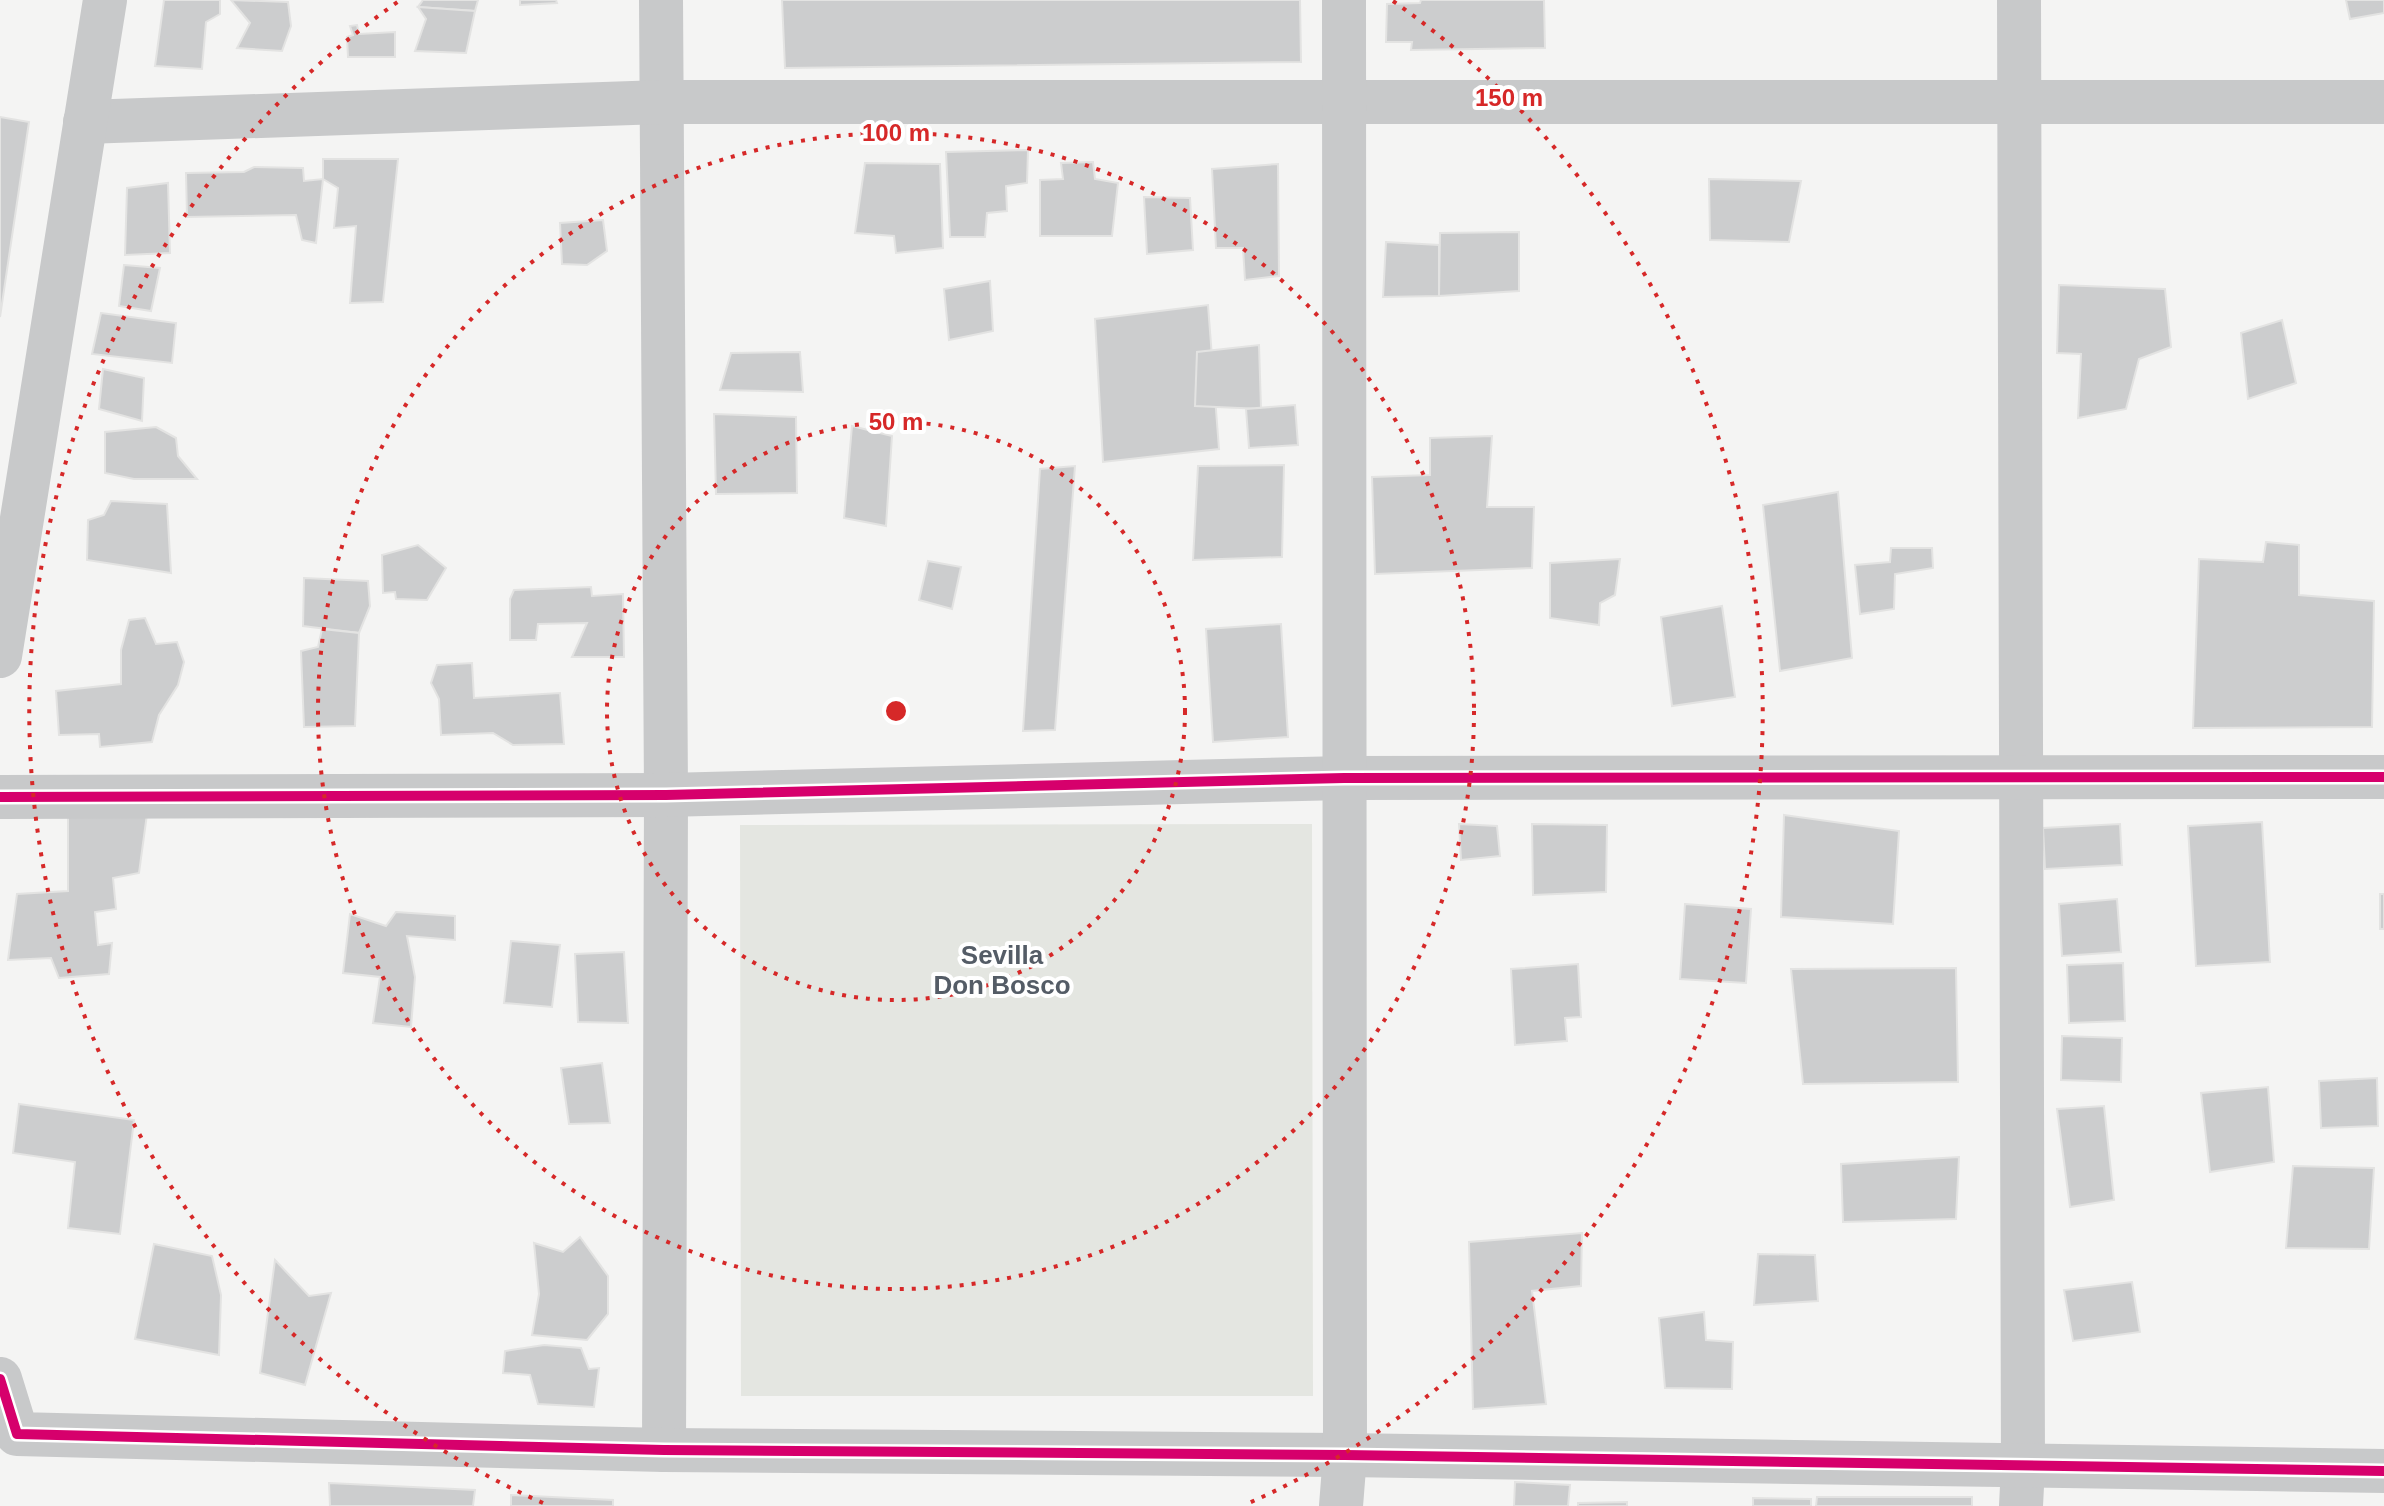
<svg xmlns="http://www.w3.org/2000/svg" width="2384" height="1506" viewBox="0 0 2384 1506" font-family="Arial,sans-serif">
<style>
.green{fill:#e4e6e1}
.building{fill:#cccdce;stroke:#e3e3e2;stroke-width:2}
.lines{fill:none;stroke-linecap:round;stroke-linejoin:round}
.minor{stroke:#c8c9ca;stroke-width:44}
.cycleway-casing{stroke:#fff;stroke-width:15}
.cycleway{stroke:#d6006c;stroke-width:10}
.ring{fill:none;stroke:#d62828;stroke-width:4;stroke-dasharray:4 8}
.labels{text-anchor:middle;dominant-baseline:central;stroke-width:8;stroke-linejoin:round;paint-order:stroke}
.quarter-label{font-size:26px;font-weight:bold;fill:#545c66;stroke:#fff}
.centre{fill:#d62828;stroke:#fff;stroke-width:4}
.ring-label{font-size:24px;text-anchor:middle;font-weight:bold;fill:#d62828;stroke:#fff;stroke-width:8;stroke-linejoin:round;paint-order:stroke}
</style>
<rect width="100%" height="100%" fill="#f4f4f3"/>
<polygon class="green" points="1312,824 1313,1396 741,1396 740,825"/>
<g class="building">
<polygon points="164,0 220,0 220,14 206,22 202,69 155,66"/>
<polygon points="231,0 288,2 291,26 282,51 237,48 250,23"/>
<polygon points="423,0 478,0 475,11 418,7"/>
<polygon points="520,0 556,0 557,3 520,5"/>
<polygon points="782,0 1300,0 1301,62 785,68"/>
<polygon points="1421,0 1544,0 1545,48 1411,50 1412,42 1386,42 1387,4 1420,3"/>
<polygon points="2346,0 2384,0 2384,13 2350,19"/>
<polygon points="418,7 475,11 466,53 415,51 426,19"/>
<polygon points="357,25 359,34 395,32 395,57 348,57 347,37 353,35 350,26"/>
<polygon points="0,117 29,122 0,317"/>
<polygon points="1028,150 1027,183 1006,186 1007,211 987,213 985,237 950,237 946,152"/>
<polygon points="323,159 398,159 383,302 350,303 356,226 334,228 338,188 323,179"/>
<polygon points="1093,162 1095,179 1118,183 1112,236 1040,236 1040,180 1063,179 1061,163"/>
<polygon points="865,163 940,164 943,248 896,253 894,236 855,233"/>
<polygon points="1278,164 1279,276 1245,280 1243,248 1216,248 1212,169"/>
<polygon points="254,167 303,168 304,181 323,179 316,243 302,240 296,215 187,217 186,173 244,172"/>
<polygon points="1709,179 1801,181 1789,242 1710,240"/>
<polygon points="168,183 170,253 125,255 127,188"/>
<polygon points="1144,197 1190,198 1193,250 1147,254"/>
<polygon points="603,220 607,251 587,265 562,264 560,223"/>
<polygon points="1519,232 1519,291 1439,296 1440,233"/>
<polygon points="1386,242 1439,245 1439,296 1383,297"/>
<polygon points="124,265 160,268 151,311 119,306"/>
<polygon points="990,281 993,331 949,340 944,289"/>
<polygon points="2059,285 2165,289 2171,347 2139,359 2126,409 2078,418 2081,354 2057,353"/>
<polygon points="1208,305 1219,449 1103,462 1095,319"/>
<polygon points="101,313 176,323 172,363 92,354"/>
<polygon points="2282,320 2296,383 2248,399 2241,333"/>
<polygon points="1259,345 1261,409 1195,406 1197,352"/>
<polygon points="800,352 803,392 720,390 731,353"/>
<polygon points="103,369 144,378 142,421 99,409"/>
<polygon points="1295,405 1298,445 1249,448 1246,409"/>
<polygon points="714,414 796,417 797,493 716,494"/>
<polygon points="852,426 892,436 886,526 844,518"/>
<polygon points="156,427 176,438 178,456 197,479 134,479 105,473 105,432"/>
<polygon points="1492,436 1487,507 1534,507 1532,568 1375,574 1372,477 1430,475 1430,438"/>
<polygon points="1284,465 1282,557 1193,560 1198,466"/>
<polygon points="1075,466 1055,730 1023,731 1040,469"/>
<polygon points="1838,492 1852,658 1780,671 1763,505"/>
<polygon points="111,501 167,504 171,573 87,560 88,520 104,515"/>
<polygon points="2266,542 2299,545 2299,595 2374,601 2372,727 2193,728 2199,559 2263,562"/>
<polygon points="418,545 446,568 427,600 396,599 395,592 383,593 382,555"/>
<polygon points="1891,548 1932,548 1933,568 1895,574 1894,609 1860,614 1855,565 1890,562"/>
<polygon points="1620,559 1615,595 1600,603 1599,625 1550,618 1550,563"/>
<polygon points="928,561 961,567 952,609 919,600"/>
<polygon points="304,578 368,581 370,606 359,633 303,626"/>
<polygon points="591,587 592,596 623,594 624,657 572,657 587,623 538,624 536,640 510,640 510,599 514,590"/>
<polygon points="1722,606 1735,697 1672,706 1661,617"/>
<polygon points="145,618 156,644 177,642 184,662 178,685 159,715 152,742 100,747 99,734 59,735 56,691 121,684 121,650 129,620"/>
<polygon points="1281,624 1288,737 1213,742 1206,629"/>
<polygon points="322,629 359,633 355,726 304,727 301,651 318,647"/>
<polygon points="472,663 474,698 560,693 564,744 513,745 493,733 441,735 439,699 431,683 437,665"/>
<polygon points="147,814 139,873 113,878 116,909 95,912 98,945 112,943 109,974 59,978 51,958 8,960 17,894 68,891 68,817"/>
<polygon points="1784,815 1899,831 1893,924 1781,917"/>
<polygon points="2262,822 2270,962 2196,966 2188,826"/>
<polygon points="1459,824 1497,826 1500,856 1461,860"/>
<polygon points="1532,824 1607,825 1606,892 1533,895"/>
<polygon points="2120,824 2122,865 2045,869 2043,828"/>
<rect x="2380" y="894" width="4" height="35"/>
<polygon points="2117,899 2121,952 2062,956 2059,904"/>
<polygon points="1685,904 1751,909 1746,983 1680,979"/>
<polygon points="396,912 455,916 455,940 407,936 415,977 411,1027 373,1023 380,977 343,973 350,914 386,926"/>
<polygon points="511,941 560,945 552,1007 504,1003"/>
<polygon points="624,952 628,1023 578,1022 575,954"/>
<polygon points="2123,963 2125,1021 2069,1023 2067,965"/>
<polygon points="1578,964 1581,1017 1565,1018 1567,1041 1515,1045 1511,969"/>
<polygon points="1956,968 1958,1082 1803,1084 1791,969"/>
<polygon points="2062,1036 2122,1038 2121,1082 2061,1080"/>
<polygon points="602,1063 610,1123 569,1124 561,1068"/>
<polygon points="2377,1078 2378,1126 2321,1128 2319,1081"/>
<polygon points="2268,1087 2274,1162 2210,1172 2201,1093"/>
<polygon points="19,1104 134,1120 120,1234 68,1228 75,1162 13,1153"/>
<polygon points="2104,1106 2114,1200 2070,1207 2057,1109"/>
<polygon points="1959,1157 1956,1219 1843,1222 1841,1164"/>
<polygon points="2293,1166 2374,1168 2369,1249 2286,1248"/>
<polygon points="1582,1233 1581,1286 1532,1291 1546,1404 1473,1409 1469,1242"/>
<polygon points="580,1237 608,1276 608,1314 587,1340 532,1335 539,1294 534,1243 563,1252"/>
<polygon points="154,1244 212,1256 221,1295 219,1355 135,1339"/>
<polygon points="1758,1254 1815,1255 1818,1301 1754,1305"/>
<polygon points="275,1260 309,1296 331,1293 305,1385 260,1373"/>
<polygon points="2132,1282 2140,1332 2073,1341 2064,1290"/>
<polygon points="1704,1312 1706,1340 1733,1342 1732,1389 1665,1388 1659,1318"/>
<polygon points="544,1345 581,1348 589,1369 599,1368 594,1407 538,1404 530,1375 503,1373 505,1351"/>
<polygon points="1515,1482 1570,1485 1568,1506 1514,1506"/>
<polygon points="329,1483 475,1490 473,1506 330,1506"/>
<polygon points="511,1495 613,1500 613,1506 511,1506"/>
<polygon points="1817,1497 1972,1497 1972,1506 1816,1506"/>
<polygon points="1753,1498 1811,1499 1811,1506 1753,1506"/>
<polygon points="1627,1502 1627,1506 1578,1506 1578,1503"/>
</g>
<g class="lines">
<g class="minor">
<polyline points="661,0 666,795 664,1450"/>
<polyline points="2019,0 2023,1466 2021,1506"/>
<polyline points="85,122 662,102 2384,102"/>
<polyline points="0,656 105,0"/>
<polyline points="0,797 666,795 1344,778 2384,777"/>
<polyline points="0,1379 17,1434 664,1450 1345,1455 2384,1471"/>
<polyline points="1341,1506 1345,1455 1344,0"/>
</g>
<defs>
<g id="cycleway">
<polyline points="0,797 666,795 1344,778 2384,777"/>
<polyline points="0,1379 17,1434 664,1450 1345,1455 2384,1471"/>
</g>
</defs>
<use href="#cycleway" class="cycleway-casing"/>
<use href="#cycleway" class="cycleway"/>
</g>
<g class="ring">
<circle cx="896" cy="711" r="289"/>
<circle cx="896" cy="711" r="578"/>
<path d="M543 1503A867 867 0 0 1 399 1M1393 1A867 867 0 0 1 1249 1503"/>
</g>
<g class="labels">
<g class="quarter-label">
<text x="1002" y="955">Sevilla<tspan x="1002" dy="30">Don Bosco</tspan></text>
</g>
</g>
<circle cx="896" cy="711" r="12" class="centre"/>
<g class="ring-label">
<text x="1509" y="106">150 m</text>
<text x="896" y="141">100 m</text>
<text x="896" y="430">50 m</text>
</g>
</svg>
